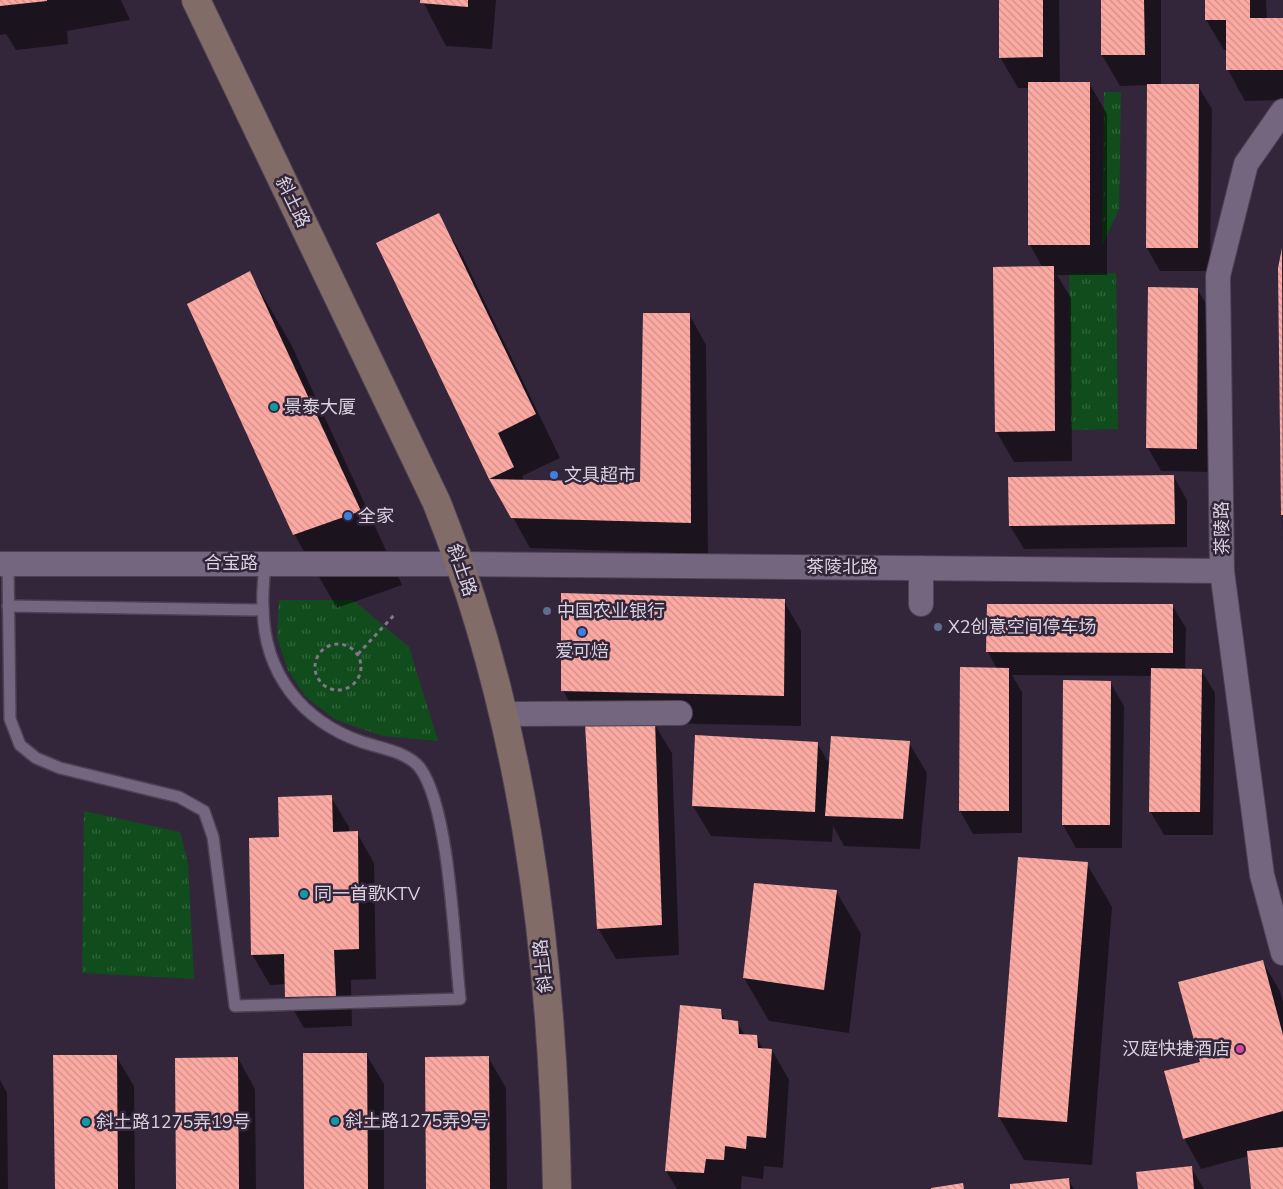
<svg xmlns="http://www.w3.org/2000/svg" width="1283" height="1189" viewBox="0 0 1283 1189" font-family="'Nunito Sans','Noto Sans SC',sans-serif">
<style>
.grass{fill:url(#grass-tufts)}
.shadow{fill:#0007}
.building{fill:url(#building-back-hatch)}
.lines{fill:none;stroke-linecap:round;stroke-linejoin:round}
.service-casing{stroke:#4d4153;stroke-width:14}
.minor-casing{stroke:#4d4153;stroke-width:26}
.secondary-casing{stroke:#4d4153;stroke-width:30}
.path{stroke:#827789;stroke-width:3;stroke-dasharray:4 4;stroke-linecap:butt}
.service{stroke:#75667f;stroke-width:11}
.minor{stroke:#75667f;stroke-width:24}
.secondary{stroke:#826c68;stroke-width:28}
.culture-dot{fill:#0f9aa8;stroke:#33263b;stroke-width:2}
.shop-dot{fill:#3f7fe0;stroke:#33263b;stroke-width:2}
.service-dot{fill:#5c6f8a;stroke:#33263b;stroke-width:2}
.hotel-dot{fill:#d1479c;stroke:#33263b;stroke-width:2}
.labels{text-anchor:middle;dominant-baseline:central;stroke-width:5;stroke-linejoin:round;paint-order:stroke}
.street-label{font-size:18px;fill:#dbd2e0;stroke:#33263b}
.poi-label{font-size:18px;fill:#dbd2e0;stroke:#33263b;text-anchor:start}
</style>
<defs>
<pattern id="grass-tufts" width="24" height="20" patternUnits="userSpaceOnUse" patternTransform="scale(1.25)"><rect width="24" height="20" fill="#114d1c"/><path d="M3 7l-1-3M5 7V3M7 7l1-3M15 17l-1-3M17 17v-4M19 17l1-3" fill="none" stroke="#33663d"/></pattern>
<pattern id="building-back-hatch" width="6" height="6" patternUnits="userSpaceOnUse" patternTransform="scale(1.25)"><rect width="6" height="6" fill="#fca9a2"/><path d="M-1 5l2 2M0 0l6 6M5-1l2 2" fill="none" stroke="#ce8e8a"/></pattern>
</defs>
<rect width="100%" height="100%" fill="#33263b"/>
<g class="grass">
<polygon points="1104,92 1121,92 1119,209 1102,246"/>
<polygon points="1116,273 1118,429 1071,430 1069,274"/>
<polygon points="279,600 353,600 409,647 438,741 383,736 336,720 306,697 288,670 277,637"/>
<polygon points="84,811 180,832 188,864 194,979 82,973"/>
</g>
<g class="shadow">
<polygon points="0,0 121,0 130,20 67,31 68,44 16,50 6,34 0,35"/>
<polygon points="422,0 496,0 492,49 446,46"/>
<polygon points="1000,0 1059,0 1060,83 1089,83 1107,114 1107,275 1057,275 1071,298 1072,461 1014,462 996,431 1043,268 1030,245 1030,88 1018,88 1000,57"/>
<polygon points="1102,0 1161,0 1161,85 1198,86 1212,109 1210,271 1160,271 1147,248 1148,85 1120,86 1102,55"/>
<polygon points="1206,0 1266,0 1267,19 1283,19 1283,100 1245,101 1228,70 1228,50 1224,50 1206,20"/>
<polygon points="438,214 463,257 560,458 522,476 524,481 641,483 689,314 706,345 708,554 530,548 491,478 378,244"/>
<polygon points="1283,250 1283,540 1279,269"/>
<polygon points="250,273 292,346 402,585 337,608 294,534"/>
<polygon points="1197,289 1211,312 1210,472 1161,471 1148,448"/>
<polygon points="1174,477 1187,500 1187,547 1024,549 1010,526"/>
<polygon points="784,601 801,631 801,726 654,723 672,753 679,955 616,959 598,928 586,725 580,721 563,690"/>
<polygon points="988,605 1172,605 1186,628 1185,670 1201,670 1215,693 1213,835 1164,835 1150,811 1152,676 1012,675 1022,692 1022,833 973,834 960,811 997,669 988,652"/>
<polygon points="1110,682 1124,706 1122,848 1076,848 1063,825"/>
<polygon points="817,743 830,765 909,743 927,773 920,849 844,846 833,826 832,842 711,836 693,806"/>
<polygon points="331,797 349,827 349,833 357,833 374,863 376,979 351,980 352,1026 304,1028 286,997 286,984 270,985 252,954 280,838"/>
<polygon points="1087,864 1112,907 1092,1165 1024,1160 999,1117"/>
<polygon points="756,885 836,891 861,934 849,1033 769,1021 744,978"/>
<polygon points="1262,961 1280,991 1283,1003 1283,1146 1280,1147 1283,1148 1283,1189 1252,1189 1249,1156 1201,1169 1184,1138 1202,1063"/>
<polygon points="720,1011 726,1021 737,1022 745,1036 756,1037 764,1050 772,1050 789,1080 783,1168 764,1166 763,1179 742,1176 741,1189 677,1189 666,1171"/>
<polygon points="366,1054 384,1084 384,1189 305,1189"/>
<polygon points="116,1056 134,1086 135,1189 56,1189"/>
<polygon points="488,1057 506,1088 507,1189 428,1189"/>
<polygon points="238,1058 255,1089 256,1189 177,1189"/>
<polygon points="0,1080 7,1093 8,1189 0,1189"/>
<polygon points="1191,1167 1204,1189 1139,1189"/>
<polygon points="1068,1179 1074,1189 1011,1189"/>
</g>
<g class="building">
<polygon points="0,0 47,0 47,1 0,6"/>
<polygon points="420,0 468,0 468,7 420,3"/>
<polygon points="999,0 1043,0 1043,57 999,58"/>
<polygon points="1101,0 1144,0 1145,55 1101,55"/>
<polygon points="1205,0 1250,0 1250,18 1283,18 1283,70 1226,70 1226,20 1205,20"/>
<rect x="1028" y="82" width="62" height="163"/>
<polygon points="1147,84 1199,84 1198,248 1146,248"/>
<polygon points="439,213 536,414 498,433 514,467 489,479 376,243"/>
<polygon points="1282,248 1283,515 1281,515 1278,268"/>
<polygon points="1054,266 1055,431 995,432 993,267"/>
<polygon points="250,271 361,511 293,535 187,304"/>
<polygon points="1148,287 1198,288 1197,449 1146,448"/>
<polygon points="643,313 690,313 691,523 511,518 489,479 640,482"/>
<polygon points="1174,475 1175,524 1009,526 1008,477"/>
<polygon points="561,593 785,599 784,696 561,691"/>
<polygon points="987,604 1173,604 1173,653 986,652"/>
<polygon points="960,667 1009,668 1009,811 959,811"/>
<polygon points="1151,668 1202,669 1200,812 1149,812"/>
<polygon points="1063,680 1111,681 1110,825 1062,825"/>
<polygon points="655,721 662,925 597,929 585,724"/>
<polygon points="695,735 818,742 815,812 692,806"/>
<polygon points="831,736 910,741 903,819 825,816"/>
<polygon points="332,795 333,832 358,831 359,949 334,950 336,996 285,997 284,954 251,955 249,838 279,837 278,797"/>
<polygon points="1018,857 1088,862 1067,1122 998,1117"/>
<polygon points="754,883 837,890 824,990 743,978"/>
<polygon points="1263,960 1283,1035 1283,1111 1183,1139 1164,1071 1200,1062 1178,982"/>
<polygon points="680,1005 721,1009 722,1019 738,1021 739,1034 757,1035 758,1048 772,1049 766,1138 747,1136 746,1149 725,1146 724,1160 706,1159 704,1173 665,1171"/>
<polygon points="303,1053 367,1053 368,1189 304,1189"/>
<polygon points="53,1055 117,1055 118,1189 55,1189"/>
<polygon points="489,1056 490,1189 426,1189 425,1057"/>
<polygon points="238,1057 239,1189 176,1189 175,1058"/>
<polygon points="1283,1147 1283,1189 1251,1189 1247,1151"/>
<polygon points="1192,1166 1194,1189 1138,1189 1136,1172"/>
<polygon points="1069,1178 1070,1189 1010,1189 1010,1184"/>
<polygon points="963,1183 964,1189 931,1189 931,1188"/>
</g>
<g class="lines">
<defs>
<g id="service">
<path d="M8,564L10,719L20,745L36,758L60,768L179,797L204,811L213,837L235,1006L460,999C454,945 450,809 420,768C408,752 380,748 362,742C302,721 264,674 263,608C262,593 264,578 265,563"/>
<polyline points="8,606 263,610"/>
</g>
<g id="minor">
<polyline points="1283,111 1246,164 1218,276 1222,571 1262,875 1283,953"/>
<polyline points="0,564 462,564 1222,571"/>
<polyline points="921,604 921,568"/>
<polyline points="504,714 680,713"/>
</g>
<path id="secondary" d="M196,0L436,501C524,718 553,956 557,1189"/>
</defs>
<use href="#service" class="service-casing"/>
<use href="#minor" class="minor-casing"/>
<use href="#secondary" class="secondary-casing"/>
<g class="path">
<circle cx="338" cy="667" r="23"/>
<polyline points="358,654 396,613"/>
</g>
<use href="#service" class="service"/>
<use href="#minor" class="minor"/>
<use href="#secondary" class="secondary"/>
</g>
<g class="culture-dot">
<circle cx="274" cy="407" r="5"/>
<circle cx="304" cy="894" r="5"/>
<circle cx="335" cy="1121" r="5"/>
<circle cx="86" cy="1122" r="5"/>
</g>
<g class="shop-dot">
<circle cx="554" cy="475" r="5"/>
<circle cx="348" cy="516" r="5"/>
<circle cx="582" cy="632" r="5"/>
</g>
<g class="service-dot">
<circle cx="547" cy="611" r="5"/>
<circle cx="938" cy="627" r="5"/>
</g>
<circle class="hotel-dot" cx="1240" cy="1049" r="5"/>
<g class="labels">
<g class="street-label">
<text transform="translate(293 202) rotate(64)">斜土路</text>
<text transform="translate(1222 528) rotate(-91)">茶陵路</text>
<text x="231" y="563">合宝路</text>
<text x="842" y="567">茶陵北路</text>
<text transform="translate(462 570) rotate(71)">斜土路</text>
<text transform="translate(543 966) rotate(-96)">斜土路</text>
</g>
<g class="poi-label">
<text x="284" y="407">景泰大厦</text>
<text x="564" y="475">文具超市</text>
<text x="358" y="516">全家</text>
<text x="557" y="611">中国农业银行</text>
<text x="948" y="627">X2创意空间停车场</text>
<text x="582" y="651" text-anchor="middle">爱可焙</text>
<text x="314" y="894">同一首歌KTV</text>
<text x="1230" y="1049" text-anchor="end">汉庭快捷酒店</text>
<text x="345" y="1121">斜土路1275弄9号</text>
<text x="96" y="1122">斜土路1275弄19号</text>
</g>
</g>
</svg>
